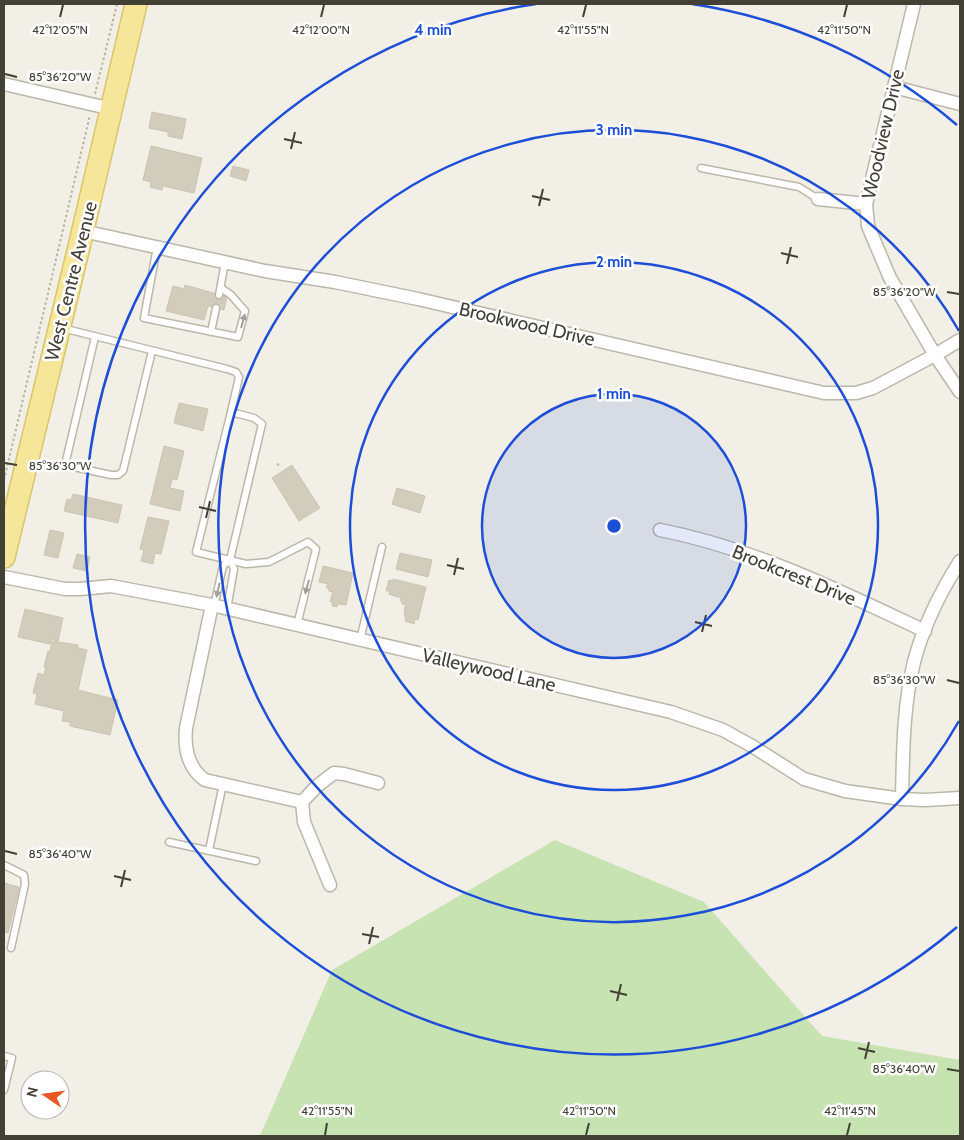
<svg xmlns="http://www.w3.org/2000/svg" width="964" height="1140" viewBox="0 0 964 1140" font-family="Cabin,sans-serif">
<style>
.green{fill:#c7e3b1}
.building{fill:#d2ccbc;stroke:#ccc4b0}
.lines{fill:none;stroke-linecap:round;stroke-linejoin:round}
.service-casing{stroke:#bcb7a9;stroke-width:9}
.minor-casing{stroke:#bcb7a9;stroke-width:15}
.primary-casing{stroke:#dac56b;stroke-width:24}
.path{stroke:#bdb59b;stroke-width:2;stroke-dasharray:2.5 2.5;stroke-linecap:butt}
.service{stroke:#fff;stroke-width:6}
.minor{stroke:#fff;stroke-width:12}
.primary{stroke:#f6e699;stroke-width:21}
.oneway{fill:#a1a09a}
.ticks{fill:none;stroke:#434036;stroke-width:2}
.ring{fill:none;stroke:#1d4ed8;stroke-width:2.5}
.labels{text-anchor:middle;dominant-baseline:central;stroke-width:5;stroke-linejoin:round;paint-order:stroke}
.street-label{font-size:19px;fill:#434036;stroke:#fff}
.ticks-label{font-size:12px;text-anchor:middle;fill:#434036;stroke:#fff;stroke-width:5;stroke-linejoin:round;paint-order:stroke}
.centre{fill:#1d4ed8;stroke:#fff;stroke-width:2.5}
.ring-label{font-size:15px;text-anchor:middle;font-weight:bold;fill:#1d4ed8;stroke:#fff;stroke-width:5;stroke-linejoin:round;paint-order:stroke}
</style>
<rect width="100%" height="100%" fill="#f1efe6"/>
<polygon class="green" points="555,840 704,902 822,1036 960,1060 960,1136 260,1136 332,970"/>
<g class="building">
<polygon points="152,112 186,119 182,139 168,136 168,132 149,128"/>
<polygon points="151,146 202,158 194,193 163,186 162,190 150,187 151,182 143,180"/>
<polygon points="233,166 249,170 246,181 230,176"/>
<polygon points="185,285 227,297 224,310 208,306 204,320 166,311 173,286 184,289"/>
<polygon points="179,403 208,409 203,431 174,423"/>
<polygon points="164,446 184,451 177,480 172,479 170,488 184,491 180,511 150,504"/>
<polygon points="292,465 320,508 299,521 272,478"/>
<polygon points="397,488 425,496 420,513 392,504"/>
<polygon points="73,494 122,505 118,523 64,511 67,499 71,500"/>
<polygon points="148,517 169,521 161,554 155,553 153,564 141,561 144,550 140,549"/>
<polygon points="50,530 64,533 58,558 44,555"/>
<polygon points="400,553 432,560 428,577 396,569"/>
<polygon points="77,554 90,557 87,571 73,568"/>
<polygon points="323,566 353,573 346,605 338,604 337,607 332,606 333,602 330,602 333,591 330,592 326,586 329,584 319,582"/>
<polygon points="393,579 426,587 418,620 415,619 414,624 405,621 406,617 404,616 405,612 404,611 406,603 403,605 400,599 402,598 394,596 389,594 390,591 386,591 389,580 393,581"/>
<polygon points="25,609 63,618 58,641 51,639 50,644 18,637"/>
<polygon points="52,641 78,645 78,648 87,650 78,690 118,700 110,735 70,726 70,722 62,721 64,711 35,704 37,694 33,693 38,673 44,675 46,667 44,667 48,651 50,652"/>
<polygon points="4,883 19,887 8,933 4,932"/>
</g>
<g class="lines">
<defs>
<g id="service">
<polyline points="701,168 799,187 818,199"/>
<polyline points="157,247 144,318 238,337 245,311 231,295 221,288"/>
<polyline points="219,295 225,262"/>
<polyline points="62,328 227,369 236,372 239,377 231,412 254,418 262,424 230,560"/>
<polyline points="211,332 216,308"/>
<polyline points="95,337 65,465 111,475 118,475 123,471 152,351"/>
<polyline points="231,412 196,552 246,564 269,562 308,542 316,549 297,625"/>
<polyline points="214,606 223,566 230,560 234,569 227,609"/>
<polyline points="360,640 382,547"/>
<polyline points="169,842 256,861"/>
<polyline points="209,850 223,784"/>
<polyline points="4,865 24,875 25,884 11,948"/>
<polyline points="4,1056 12,1058 4,1090"/>
</g>
<g id="minor">
<polyline points="914,4 866,204 868,226 890,278 935,355 960,392"/>
<polyline points="4,84 112,109"/>
<polyline points="894,87 960,104"/>
<polyline points="818,199 866,204"/>
<polyline points="83,231 265,271 335,282 418,299 824,393 856,393 873,388 935,355 960,340"/>
<path d="M660,530C753,548 840,591 925,631"/>
<polyline points="4,577 65,589 80,589 111,586 212,605 671,712 723,730 752,746 804,779 845,791 902,799 925,800 960,798"/>
<path d="M212,605L186,728C184,749 188,768 205,780L302,802"/>
<path d="M902,799C903,753 903,706 914,662C923,627 941,591 960,561"/>
<polyline points="302,802 317,786 334,773 344,774 378,783"/>
<polyline points="302,802 304,822 330,885"/>
</g>
<polyline id="primary" points="4,557 78,251 136,4"/>
</defs>
<use href="#service" class="service-casing"/>
<use href="#minor" class="minor-casing"/>
<use href="#primary" class="primary-casing"/>
<g class="path">
<polyline points="95,94 117,4"/>
<polyline points="277,464 279,465"/>
<polyline points="4,480 90,115"/>
</g>
<use href="#service" class="service"/>
<use href="#minor" class="minor"/>
<use href="#primary" class="primary"/>
</g>
<defs><path id="oneway-solid" d="M-6-.8H1V-3.2L6.5 0L1 3.2V.8H-6Z" transform="scale(1.25)"/></defs>
<g class="oneway">
<use href="#oneway-solid" transform="translate(243 321) rotate(-75)"/>
<use href="#oneway-solid" transform="translate(307 587) rotate(105)"/>
<use href="#oneway-solid" transform="translate(218 590) rotate(103)"/>
</g>
<path class="ticks" d="M60,17L63,5M321,17L324,5M583,17L586,5M844,17L847,5M5,74L17,77M284,139L302,143M291,149L295,132M532,196L550,200M539,206L543,189M781,253L798,257M787,264L791,247M947,292L959,294M5,463L17,465M199,507L216,511M206,518L210,501M447,565L464,569M454,575L458,558M695,622L712,626M702,632L706,615M947,680L959,683M5,851L17,854M114,876L131,880M121,887L125,870M362,934L379,937M369,944L373,927M610,991L627,995M617,1001L621,984M858,1048L875,1052M865,1059L869,1042M947,1069L959,1071M325,1135L327,1123M586,1135L589,1123M847,1135L850,1123"/>
<circle cx="614" cy="526" r="132" fill="#1d4ed8" fill-opacity=".12"/>
<g class="ring">
<circle cx="614" cy="526" r="132"/>
<circle cx="614" cy="526" r="264"/>
<path d="M959 721A396 396 0 1 1 959 331"/>
<path d="M957 927A528 528 0 1 1 536 4M692 4A528 528 0 0 1 957 125"/>
</g>
<g class="labels">
<g class="street-label">
<text transform="translate(883 134) rotate(-77)">Woodview Drive</text>
<text transform="translate(71 281) rotate(-76)">West Centre Avenue</text>
<text transform="translate(527 324) rotate(13)">Brookwood Drive</text>
<text transform="translate(794 575) rotate(22)">Brookcrest Drive</text>
<text transform="translate(489 670) rotate(13)">Valleywood Lane</text>
</g>
</g>
<g class="ticks-label">
<text x="60" y="34">42°12'05"N</text>
<text x="321" y="34">42°12'00"N</text>
<text x="583" y="34">42°11'55"N</text>
<text x="844" y="34">42°11'50"N</text>
<text x="60" y="81">85°36'20"W</text>
<text x="904" y="296">85°36'20"W</text>
<text x="60" y="470">85°36'30"W</text>
<text x="904" y="684">85°36'30"W</text>
<text x="60" y="858">85°36'40"W</text>
<text x="904" y="1073">85°36'40"W</text>
<text x="327" y="1115">42°11'55"N</text>
<text x="589" y="1115">42°11'50"N</text>
<text x="850" y="1115">42°11'45"N</text>
</g>
<circle cx="614" cy="526" r="8" class="centre"/>
<g class="ring-label">
<text x="433" y="35">4 min</text>
<text x="614" y="135">3 min</text>
<text x="614" y="267">2 min</text>
<text x="614" y="399">1 min</text>
</g>
<rect width="964" height="1140" fill="none" stroke="#434036" stroke-width="10"/>
<g transform="translate(45 1095) rotate(283)"><circle r="24" fill="#ffffff" stroke="#b4b3af"/>
<path d="M0-4L9 19L0 12L-9 19Z" fill="#ea5724"/>
<text y="-8" font-size="14" font-weight="bold" text-anchor="middle" fill="#434036">N</text>
</g>
</svg>
